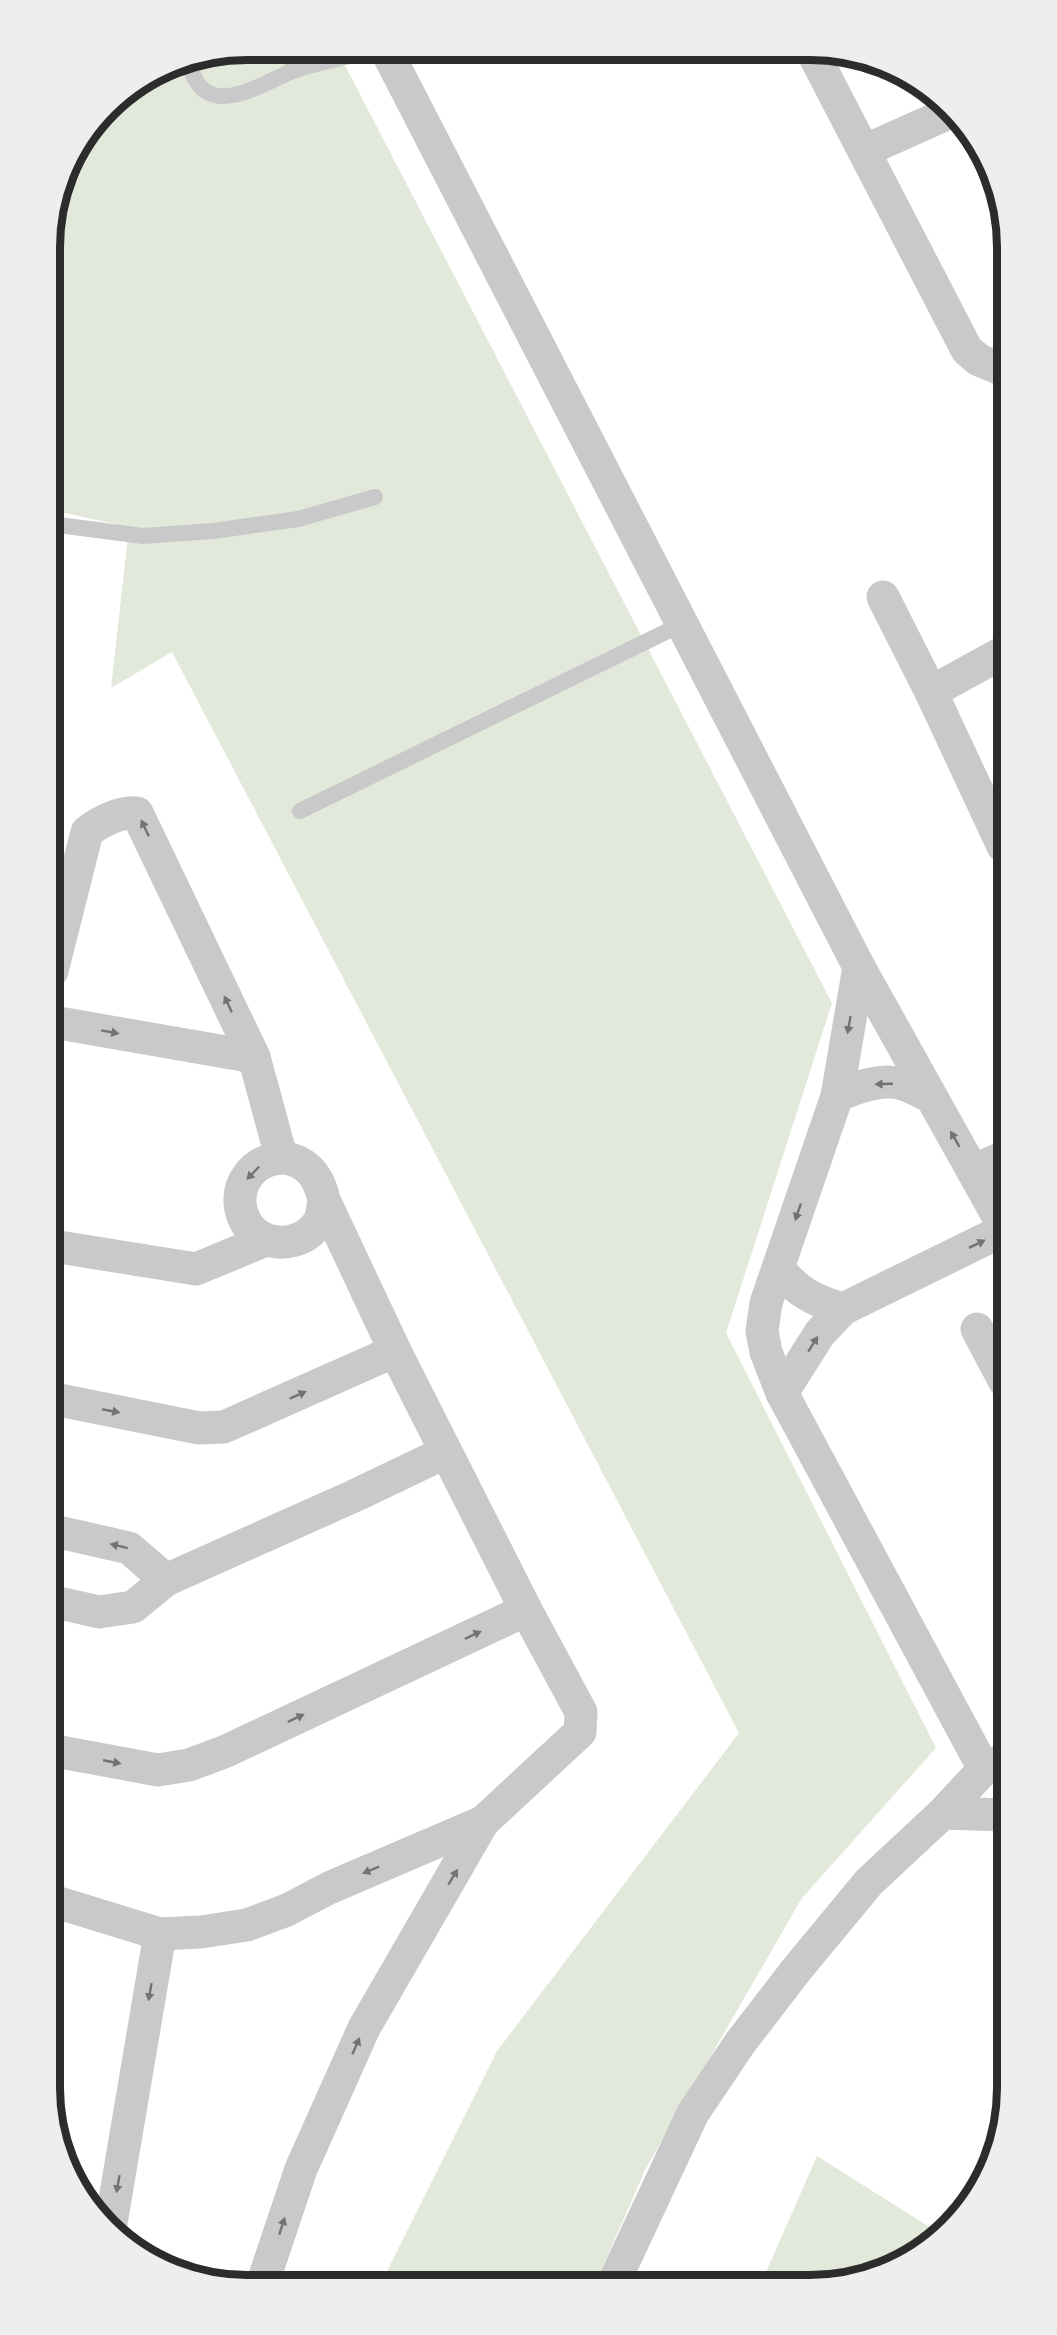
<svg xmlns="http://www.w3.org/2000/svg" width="1057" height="2335" viewBox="0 0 1057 2335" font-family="Quicksand,sans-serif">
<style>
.green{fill:#e3e9da}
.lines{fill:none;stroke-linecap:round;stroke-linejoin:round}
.service{stroke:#c9c9c9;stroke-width:16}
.minor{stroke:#c9c9c9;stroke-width:33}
.oneway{fill:#737373}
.rim{fill:none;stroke:#2c2c2c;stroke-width:8}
</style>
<rect width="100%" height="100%" fill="#fff"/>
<g class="green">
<polygon points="247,50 337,50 832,1003 726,1333 936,1748 802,1898 646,2168 597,2280 382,2281 497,2051 739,1733 172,652 111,688 129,527 51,510 50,234 70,160 117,99 172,64"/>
<polygon points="817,2156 939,2233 919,2252 861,2279 763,2279"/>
</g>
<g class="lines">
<g class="service">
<polyline points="286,50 296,70"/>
<path d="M187,61C192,72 196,86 207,92C232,107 274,77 298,69C323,62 349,56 375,50"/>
<polyline points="51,524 143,536 213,531 298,519 375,497"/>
<polyline points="300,811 682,624"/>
</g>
<g class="minor">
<polyline points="386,50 859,967 1004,1227"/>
<polyline points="813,53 967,350 979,360 1001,369"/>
<polyline points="864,151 951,112"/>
<polyline points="883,597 931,692 1003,846"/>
<polyline points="931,692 1002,653"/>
<polyline points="859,967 837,1096 766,1303 762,1331 766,1352 782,1393 984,1769"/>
<path d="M52,971L87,832C99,822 121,811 137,813L254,1057L281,1156"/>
<polyline points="53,1022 254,1057"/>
<path d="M837,1096C857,1087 881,1078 903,1084C912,1087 921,1092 930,1096"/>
<polyline points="973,1171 1004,1157"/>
<polyline points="53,1246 196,1269 266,1240"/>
<path d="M779,1269C797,1292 815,1301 843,1309"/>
<polyline points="977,1329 1005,1382"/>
<polyline points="782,1393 820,1333 843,1309 1004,1230"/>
<polyline points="54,1399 199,1428 224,1427 395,1351"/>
<polyline points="54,1531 129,1548 166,1580"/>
<polyline points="55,1602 99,1612 133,1607 166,1580 354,1496 446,1452"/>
<polyline points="55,1751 158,1770 189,1765 224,1752 526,1610"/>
<polyline points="943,1813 1006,1815"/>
<polyline points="56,1902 160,1934 201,1932 247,1925 287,1910 329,1888 483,1822"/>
<polyline points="110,2229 160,1934"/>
<polyline points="615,2280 693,2113 740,2043 797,1969 869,1882 943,1813 984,1769 1006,1758"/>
<path d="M263,2282L301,2169L364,2028L483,1822L580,1732L581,1712L526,1610L395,1351L324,1200C310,1131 230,1157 241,1210C244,1221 249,1230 259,1236C279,1248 306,1242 319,1222C322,1216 323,1207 324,1200"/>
</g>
</g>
<defs><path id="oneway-solid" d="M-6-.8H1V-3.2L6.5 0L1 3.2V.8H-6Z" transform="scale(1.5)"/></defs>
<g class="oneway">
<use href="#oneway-solid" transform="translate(145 828) rotate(-115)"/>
<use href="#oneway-solid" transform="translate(228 1004) rotate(-115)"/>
<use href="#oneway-solid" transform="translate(849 1025) rotate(100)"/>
<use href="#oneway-solid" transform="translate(110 1032) rotate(10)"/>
<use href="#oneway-solid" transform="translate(884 1084) rotate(178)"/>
<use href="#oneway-solid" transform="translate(955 1139) rotate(-120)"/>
<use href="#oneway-solid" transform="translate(253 1173) rotate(134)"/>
<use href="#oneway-solid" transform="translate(798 1212) rotate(109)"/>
<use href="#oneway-solid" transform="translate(977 1244) rotate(-26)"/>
<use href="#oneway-solid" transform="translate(813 1344) rotate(-58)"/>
<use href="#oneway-solid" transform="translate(298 1395) rotate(-24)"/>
<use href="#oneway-solid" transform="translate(111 1411) rotate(11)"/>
<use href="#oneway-solid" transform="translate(119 1546) rotate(-166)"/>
<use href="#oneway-solid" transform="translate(473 1635) rotate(-25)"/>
<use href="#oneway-solid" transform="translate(296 1718) rotate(-25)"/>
<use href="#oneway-solid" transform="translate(112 1762) rotate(11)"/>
<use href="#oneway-solid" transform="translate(371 1870) rotate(157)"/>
<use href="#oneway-solid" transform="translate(453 1877) rotate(-59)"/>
<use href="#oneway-solid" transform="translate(150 1992) rotate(100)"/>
<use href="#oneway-solid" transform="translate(356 2046) rotate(-66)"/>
<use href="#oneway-solid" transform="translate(118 2184) rotate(100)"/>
<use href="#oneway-solid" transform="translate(282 2226) rotate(-72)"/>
</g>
<path d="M0 0H1057V2335H0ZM247 60H810A187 187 0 0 1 997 247V2088A187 187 0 0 1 810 2275H247A187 187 0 0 1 60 2088V247A187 187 0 0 1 247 60Z" fill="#eee" fill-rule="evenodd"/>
<path class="rim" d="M247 60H810A187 187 0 0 1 997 247V2088A187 187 0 0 1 810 2275H247A187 187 0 0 1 60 2088V247A187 187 0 0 1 247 60Z"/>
</svg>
